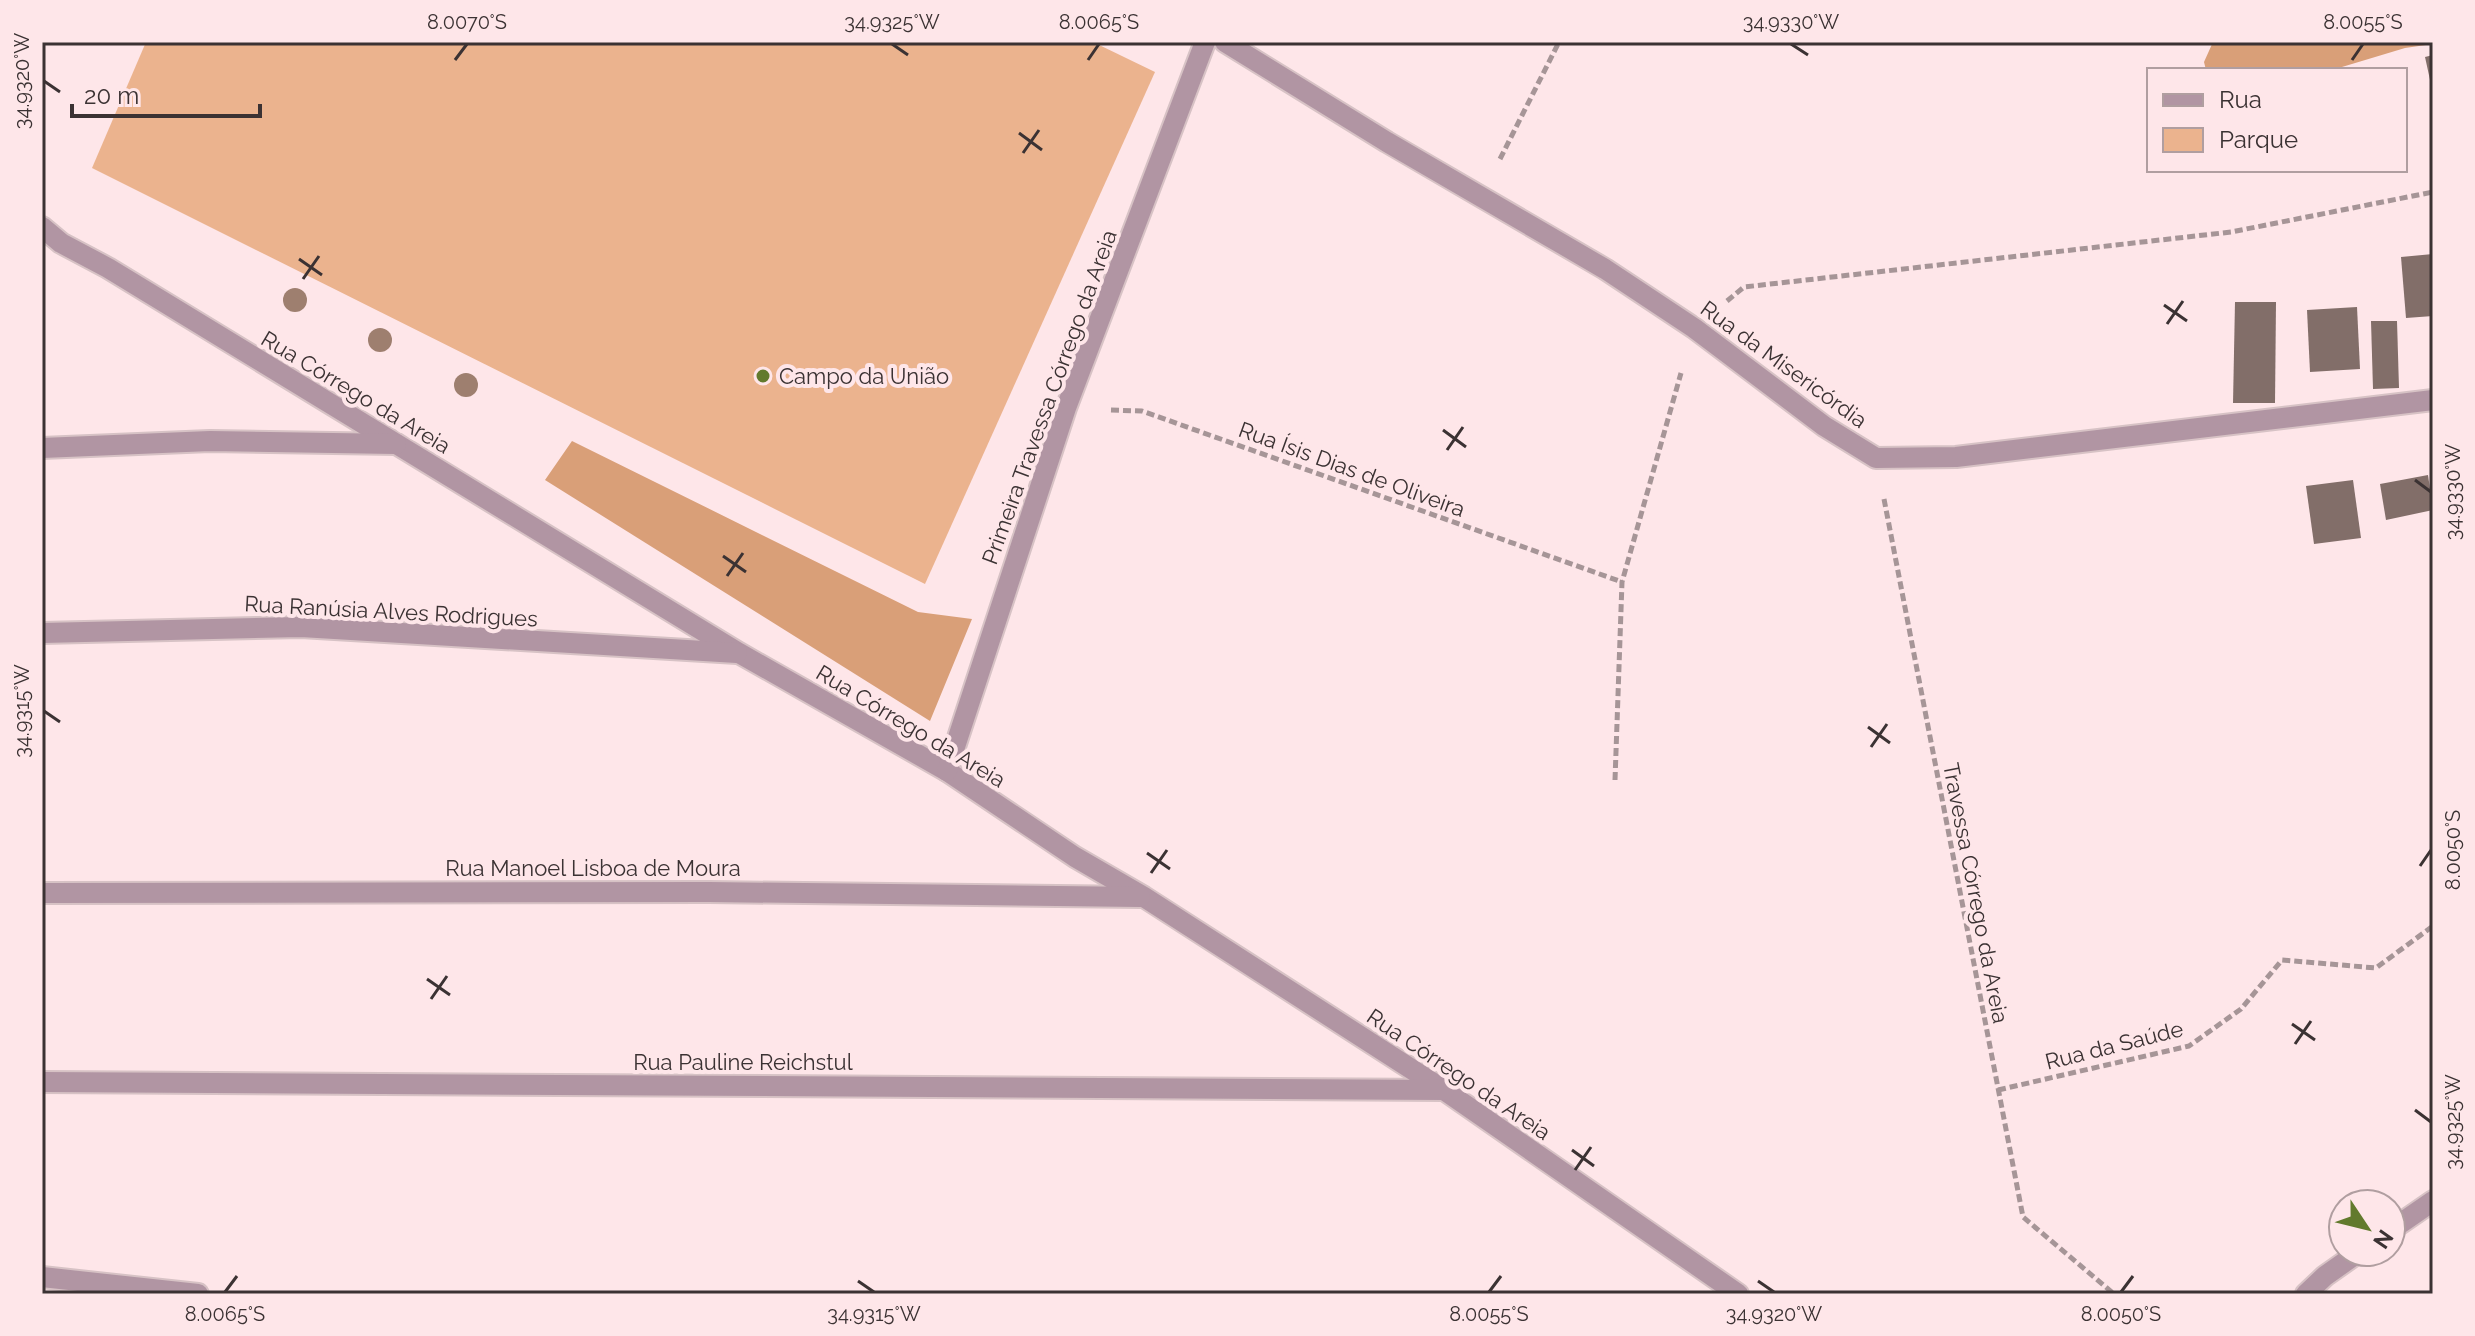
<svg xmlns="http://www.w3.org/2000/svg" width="2475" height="1336" viewBox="0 0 2475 1336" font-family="Raleway,sans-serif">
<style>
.green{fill:#ebb38e}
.forest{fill:#d99f78}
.building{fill:#826e69}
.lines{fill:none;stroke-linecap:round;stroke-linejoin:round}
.minor-casing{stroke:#d7c2c5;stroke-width:24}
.path{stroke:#a69597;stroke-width:5;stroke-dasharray:8 4;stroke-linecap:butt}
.minor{stroke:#b195a3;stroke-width:20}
.tree{fill:#9e7f6f}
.ticks{fill:none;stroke:#3b3233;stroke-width:3}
.poi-dot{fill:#627a2d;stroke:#fee6e9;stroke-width:3}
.labels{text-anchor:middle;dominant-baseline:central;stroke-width:8;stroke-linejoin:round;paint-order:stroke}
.street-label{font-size:22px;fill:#3b3233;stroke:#fee6e9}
.poi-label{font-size:22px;fill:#3b3233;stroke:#fee6e9;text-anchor:start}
.neatline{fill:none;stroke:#3b3233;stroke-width:3}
.ticks-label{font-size:20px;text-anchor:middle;fill:#3b3233}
</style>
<rect width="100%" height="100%" fill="#fee6e9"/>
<polygon class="green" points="146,42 1093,42 1155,72 925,584 92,168"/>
<g class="forest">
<polygon points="2213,42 2433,42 2433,44 2405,48 2332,70 2206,70 2204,62"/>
<polygon points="572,441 918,612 972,619 930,721 545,480"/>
</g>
<g class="building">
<polygon points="2433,55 2433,88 2432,89 2425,57"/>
<polygon points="2433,254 2433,316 2406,318 2401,257"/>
<polygon points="2235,302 2276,302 2275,403 2233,403"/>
<polygon points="2357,307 2360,369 2310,372 2307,310"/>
<polygon points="2371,321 2397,321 2399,388 2373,389"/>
<polygon points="2428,475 2433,510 2386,520 2380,484"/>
<polygon points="2353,480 2361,538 2314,544 2306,486"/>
</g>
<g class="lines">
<defs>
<g id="minor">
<polyline points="1225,42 1387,142 1605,269 1694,328 1824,426 1876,458 1956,457 2433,400"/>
<polyline points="42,227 61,243 108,268 739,653 947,771 1075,857 1144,897 1444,1090 1738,1294"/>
<polyline points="42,448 210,441 396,444"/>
<polyline points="42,633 301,627 737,653"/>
<polyline points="947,771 1066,408 1205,42"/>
<polyline points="42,893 709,892 1140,897"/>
<polyline points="42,1082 1444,1090"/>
<polyline points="2391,1230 2433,1201"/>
<polyline points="42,1277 198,1294"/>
<polyline points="2306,1294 2325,1276 2359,1252"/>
</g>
</defs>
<use href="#minor" class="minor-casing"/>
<g class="path">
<polyline points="1500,159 1559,42"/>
<polyline points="1727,301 1744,287 2231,232 2433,192"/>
<polyline points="1111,410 1142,411 1622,582"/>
<polyline points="1884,499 2023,1217 2114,1294"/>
<polyline points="1615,780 1622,582 1681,373"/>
<polyline points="1998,1090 2189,1046 2241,1009 2282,960 2376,968 2433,926"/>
</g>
<use href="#minor" class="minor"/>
</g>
<g class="tree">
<circle cx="295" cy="300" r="12"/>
<circle cx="380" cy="340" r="12"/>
<circle cx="466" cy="385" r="12"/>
</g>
<path class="ticks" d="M892,44L908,55M1791,44L1808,55M455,60L467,44M1088,60L1099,44M2352,60L2363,44M44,81L60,92M1019,133L1042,150M1023,153L1039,130M299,259L322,275M303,279L319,256M2164,305L2187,321M2167,324L2183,301M1443,430L1466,447M1447,450L1463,427M2415,480L2431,492M723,556L746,572M727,576L743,553M44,711L60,722M1868,727L1890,743M1871,747L1887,724M1147,853L1170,869M2420,866L2431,850M1151,873L1167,850M427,979L450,995M431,999L447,976M2292,1024L2315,1040M2295,1044L2311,1021M2415,1110L2431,1122M1572,1150L1594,1166M1575,1170L1591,1147M858,1281L874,1292M1758,1281L1774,1292M225,1292L237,1276M1489,1292L1501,1276M2121,1292L2133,1276"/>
<circle class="poi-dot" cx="763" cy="376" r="8"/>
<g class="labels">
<g class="street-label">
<text transform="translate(1784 364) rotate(36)">Rua da Misericórdia</text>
<text transform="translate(356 392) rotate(31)">Rua Córrego da Areia</text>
<text transform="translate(1049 397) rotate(-70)">Primeira Travessa Córrego da Areia</text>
<text transform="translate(1352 469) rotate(20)">Rua Ísis Dias de Oliveira</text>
<text transform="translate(391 611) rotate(3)">Rua Ranúsia Alves Rodrigues</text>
<text transform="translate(911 726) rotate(31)">Rua Córrego da Areia</text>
<text x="593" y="868">Rua Manoel Lisboa de Moura</text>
<text transform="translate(1976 893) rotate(79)">Travessa Córrego da Areia</text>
<text transform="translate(2114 1045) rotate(-14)">Rua da Saúde</text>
<text x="743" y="1062">Rua Pauline Reichstul</text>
<text transform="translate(1459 1074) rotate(34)">Rua Córrego da Areia</text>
</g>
<g class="poi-label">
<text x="779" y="376">Campo da União</text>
</g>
</g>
<rect width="2475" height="1336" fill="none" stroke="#fee6e9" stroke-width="88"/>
<rect x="2147" y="68" width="260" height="104" fill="#fee6e9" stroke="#b09ea0" stroke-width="2"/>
<rect x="2163" y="94" width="40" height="12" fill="#b195a3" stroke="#b09ea0" stroke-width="2"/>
<text x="2219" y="108" font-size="24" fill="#3b3233">Rua</text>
<rect x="2163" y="128" width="40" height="24" fill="#ebb38e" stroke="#b09ea0" stroke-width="2"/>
<text x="2219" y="148" font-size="24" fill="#3b3233">Parque</text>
<g transform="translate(2367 1228) rotate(125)"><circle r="38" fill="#fee6e9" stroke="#b09ea0" stroke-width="2"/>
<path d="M0-6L14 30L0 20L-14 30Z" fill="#627a2d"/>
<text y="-12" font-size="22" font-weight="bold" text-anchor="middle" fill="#3b3233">N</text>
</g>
<path d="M72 104v12h188v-12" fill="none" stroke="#3b3233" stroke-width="4"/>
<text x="84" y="104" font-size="24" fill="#3b3233" stroke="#fee6e9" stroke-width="6" paint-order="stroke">20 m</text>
<rect x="44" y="44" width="2387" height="1248" class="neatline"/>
<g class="ticks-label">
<text x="467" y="29">8.0070°S</text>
<text x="892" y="29">34.9325°W</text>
<text x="1099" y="29">8.0065°S</text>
<text x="1791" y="29">34.9330°W</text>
<text x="2363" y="29">8.0055°S</text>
<text transform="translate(22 81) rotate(-90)" y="7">34.9320°W</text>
<text transform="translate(2453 492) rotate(-90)" y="7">34.9330°W</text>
<text transform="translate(22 711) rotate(-90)" y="7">34.9315°W</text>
<text transform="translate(2453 850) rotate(-90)" y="7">8.0050°S</text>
<text transform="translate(2453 1122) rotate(-90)" y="7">34.9325°W</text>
<text x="225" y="1321">8.0065°S</text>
<text x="874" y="1321">34.9315°W</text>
<text x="1489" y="1321">8.0055°S</text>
<text x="1774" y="1321">34.9320°W</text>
<text x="2121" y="1321">8.0050°S</text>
</g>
</svg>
